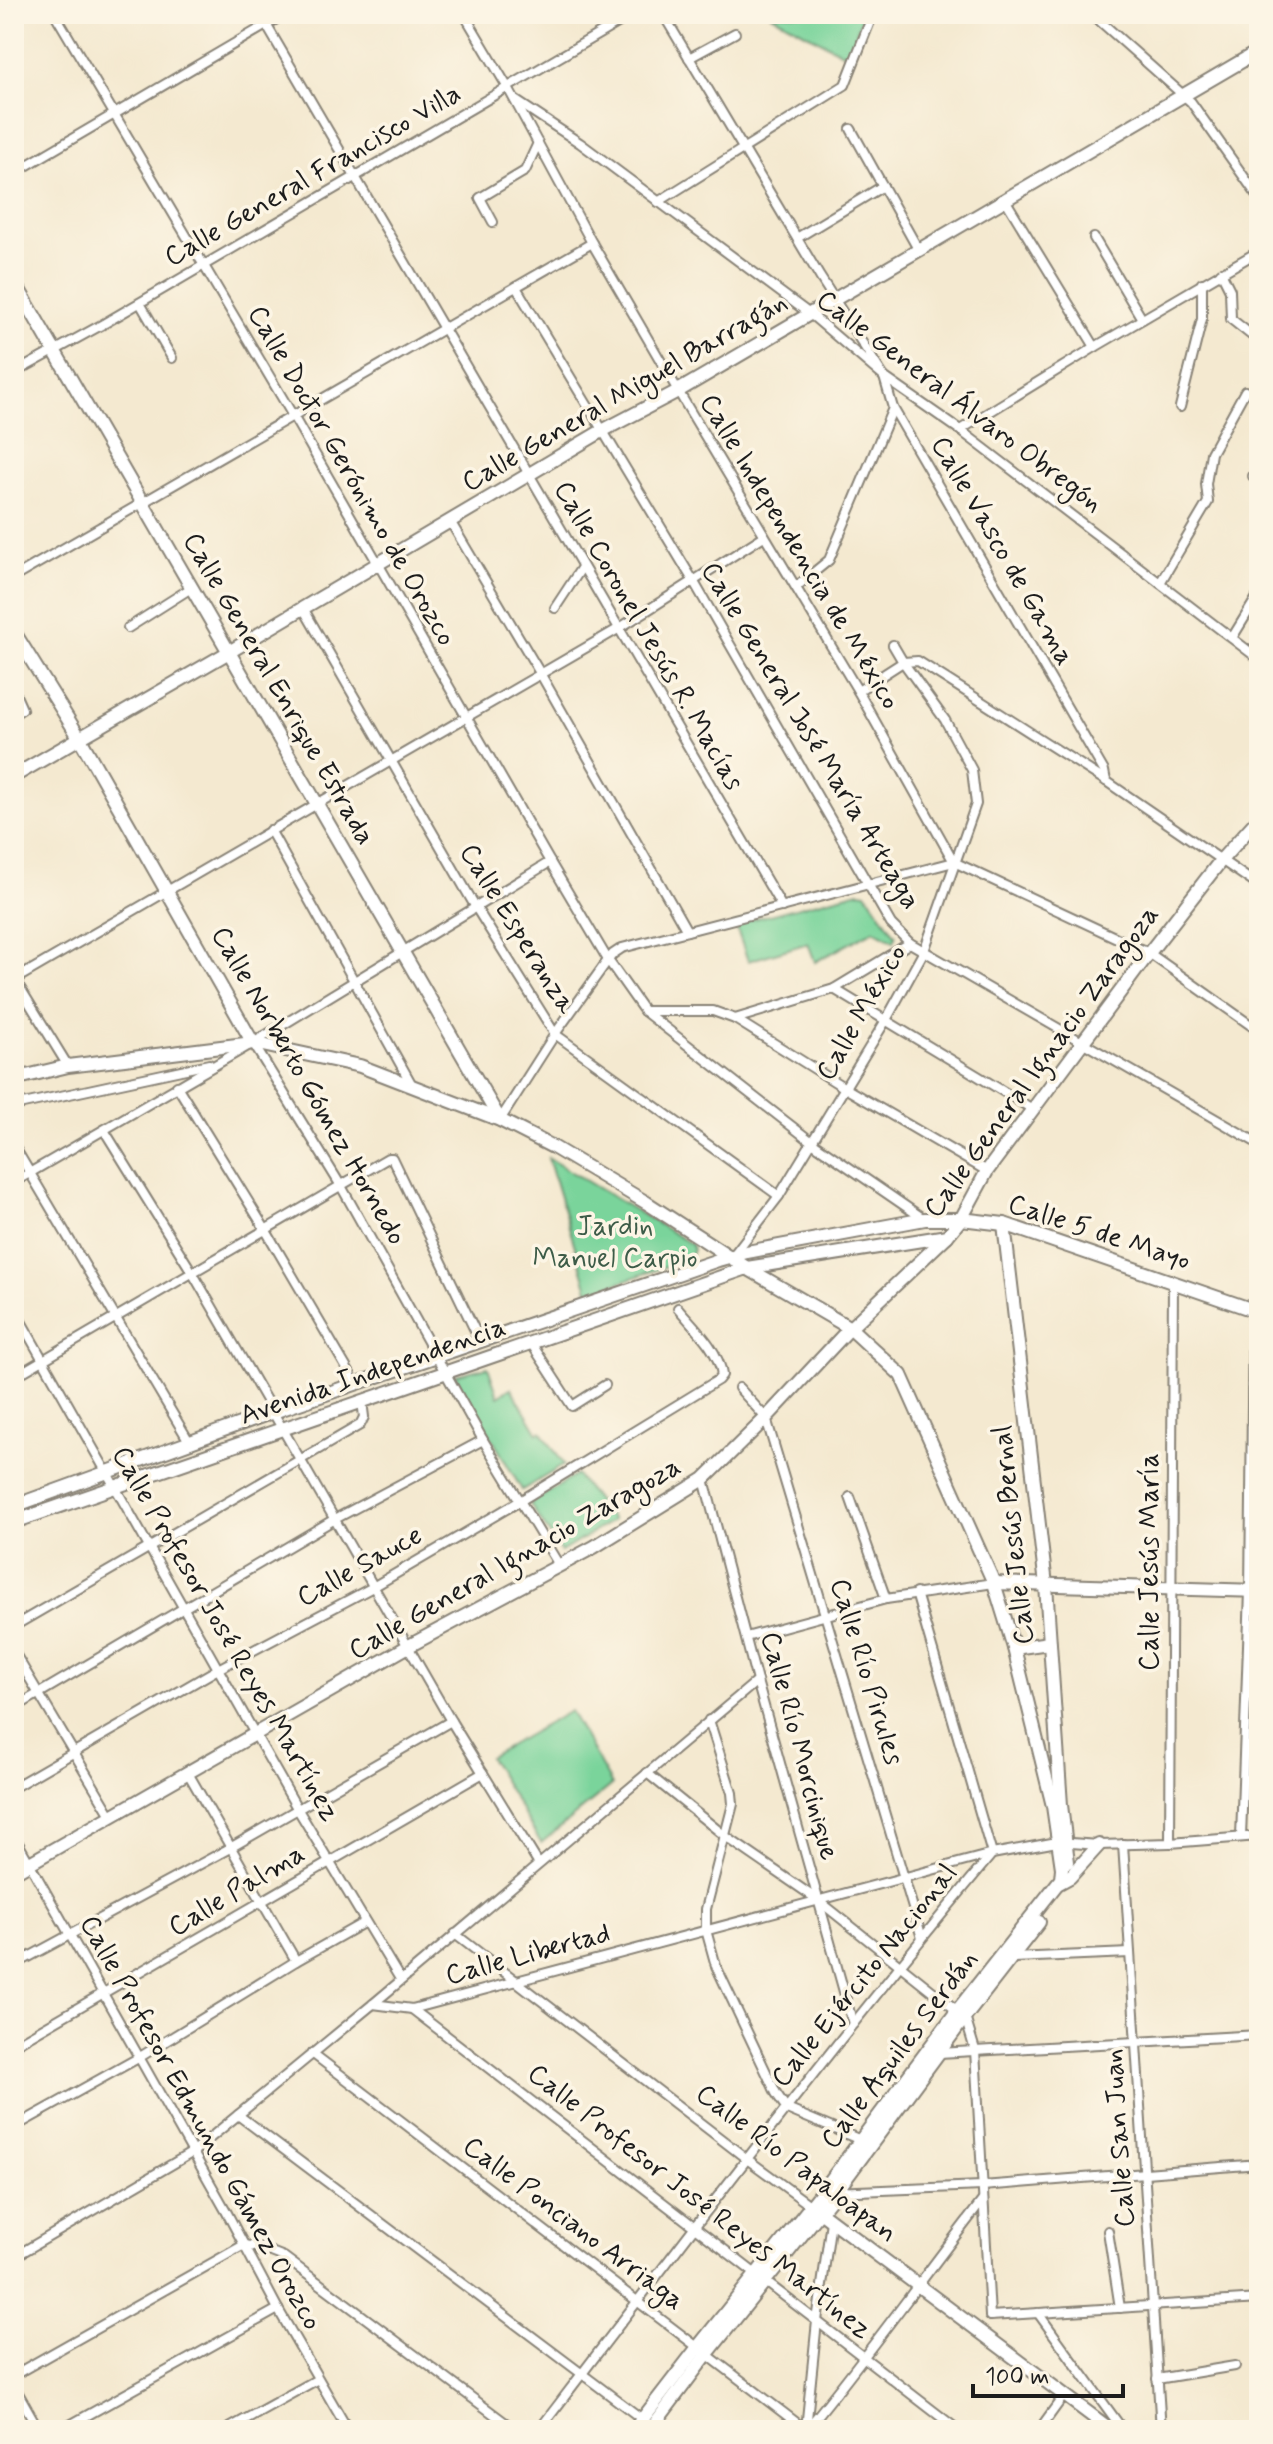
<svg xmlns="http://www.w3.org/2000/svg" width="1273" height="2444" viewBox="0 0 1273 2444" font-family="Mynerve,sans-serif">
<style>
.green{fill:#7ad49b;stroke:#4b785c;stroke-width:2}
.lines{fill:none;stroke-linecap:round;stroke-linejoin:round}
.street-casing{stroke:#888276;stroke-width:12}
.secondary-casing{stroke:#888276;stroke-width:16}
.street{stroke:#fff;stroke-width:8}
.secondary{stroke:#fff;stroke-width:12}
.labels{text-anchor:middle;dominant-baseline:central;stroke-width:7;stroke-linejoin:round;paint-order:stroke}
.street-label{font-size:28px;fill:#1c1c1c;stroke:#fcf5e5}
.park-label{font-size:28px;fill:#3d5c48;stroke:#fcf5e5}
</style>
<rect width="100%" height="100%" fill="#fcf5e5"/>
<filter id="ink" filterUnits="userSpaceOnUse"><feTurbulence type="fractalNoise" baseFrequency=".0125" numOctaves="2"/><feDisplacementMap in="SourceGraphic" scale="16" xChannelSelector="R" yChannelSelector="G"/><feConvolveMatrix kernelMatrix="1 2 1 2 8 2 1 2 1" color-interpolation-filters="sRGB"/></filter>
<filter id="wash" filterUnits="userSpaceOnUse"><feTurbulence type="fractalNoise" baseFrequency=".006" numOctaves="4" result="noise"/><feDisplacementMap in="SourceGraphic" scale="32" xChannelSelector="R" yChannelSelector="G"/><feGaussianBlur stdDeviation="1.8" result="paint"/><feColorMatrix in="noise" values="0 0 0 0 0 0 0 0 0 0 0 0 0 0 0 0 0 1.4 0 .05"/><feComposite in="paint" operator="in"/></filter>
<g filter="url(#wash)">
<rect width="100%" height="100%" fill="#f4e9d0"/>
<g class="green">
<polygon points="770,14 863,14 848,56"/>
<polygon points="859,891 866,892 896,936 894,941 874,930 815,962 808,943 748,961 735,924"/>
<polygon points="548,1158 691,1244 693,1249 690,1258 589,1293"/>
<polygon points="488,1367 498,1396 511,1388 538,1433 541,1431 564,1465 522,1490 455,1375"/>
<polygon points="576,1475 613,1520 561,1552 530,1504"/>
<polygon points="570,1711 612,1785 541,1843 489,1757"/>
</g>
</g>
<g filter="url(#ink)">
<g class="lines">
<defs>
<g id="street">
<polyline points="55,14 293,416 550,862 608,960 644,1011 812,1142 924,1219"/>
<polyline points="260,14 782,907"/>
<polyline points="464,14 508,88 592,243 684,401 858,691 954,862"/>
<polyline points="663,14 820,277 884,377 893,408 1104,771 1106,781"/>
<polyline points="1092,14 1191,102 1259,198"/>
<polyline points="689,58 735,33"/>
<polyline points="515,100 580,143 815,318 884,377 960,430 1259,659"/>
<polyline points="851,129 918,249"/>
<polyline points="14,173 285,14"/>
<polyline points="1006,201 1095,347"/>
<polyline points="658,202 845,85 873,14"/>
<polyline points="493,222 480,198 525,171 538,143"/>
<polyline points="797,238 883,186"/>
<polyline points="1094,238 1142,319"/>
<polyline points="1221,272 1230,290 1231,319 1255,338"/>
<polyline points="516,287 694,582 891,924 910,943 1259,1144"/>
<polyline points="140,303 172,358"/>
<polyline points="14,373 105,323 633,14"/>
<polyline points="1180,407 1202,319 1202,283"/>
<polyline points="960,430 1095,347 1259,251"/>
<polyline points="1253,476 1259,466"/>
<polyline points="450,521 540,673 687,931"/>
<polyline points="14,577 592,243"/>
<polyline points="1160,583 1208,502 1206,484 1211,453 1245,391"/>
<polyline points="796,587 829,560 893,408"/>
<polyline points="303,608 475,906 555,1034 779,1196"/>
<polyline points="555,608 582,567"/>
<polyline points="128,628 191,588"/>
<polyline points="1232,638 1259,594"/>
<polyline points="14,691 22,709 14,714"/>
<polyline points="858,691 903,662 918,661 1106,781 1259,886"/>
<polyline points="270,830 412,1085"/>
<polyline points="954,862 1149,953 1259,1031"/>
<polyline points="14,978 68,1066"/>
<polyline points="14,980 618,629 764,536"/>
<polyline points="834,989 1034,1110"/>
<polyline points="644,1011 713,1011 735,1019 834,989 910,943"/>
<polyline points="735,1019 845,1088 987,1171"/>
<polyline points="253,1043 341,1186 483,1440 559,1565"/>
<polyline points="177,1086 265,1229 356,1384"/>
<polyline points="14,1106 209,1064"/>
<polyline points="500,1120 555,1034 608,960 613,954 622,948 954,862"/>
<polyline points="104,1130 192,1272 451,1721 538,1863"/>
<polyline points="14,1146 190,1443"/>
<polyline points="14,1182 253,1043 550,862"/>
<polyline points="732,1257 779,1196 886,1020 924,951 976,804 972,770 945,720 903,662 893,645"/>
<polyline points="14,1309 297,1808 400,1979"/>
<polyline points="531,1343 572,1406 605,1385"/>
<polyline points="14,1377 388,1158 392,1158 480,1341"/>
<polyline points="739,1388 766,1418 922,1938"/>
<polyline points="704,1479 757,1681 853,2024"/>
<polyline points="14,1488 23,1503"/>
<polyline points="850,1497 886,1599"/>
<polyline points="14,1626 360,1425 364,1417 362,1401"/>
<polyline points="746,1637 886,1599 994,1583"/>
<polyline points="14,1652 112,1817"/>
<polyline points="14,1708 335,1519 483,1440"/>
<polyline points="709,1720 732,1793 733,1804 706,1909 706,1930 716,1966 776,2093 787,2109 863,2141"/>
<polyline points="188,1773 296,1961"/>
<polyline points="647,1773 725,1836 818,1900 965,2017 975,2050 990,2316"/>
<path d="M14,1787L218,1669L373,1587L520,1501L718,1380L722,1375C719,1350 694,1327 678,1308"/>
<polyline points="14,1836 226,2211 278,2309 348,2430"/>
<polyline points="1258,1836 1259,1851"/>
<polyline points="1241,1837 1250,1591 1253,1310"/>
<polyline points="1170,1843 1173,1282"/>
<polyline points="1123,1844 1161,2430"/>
<polyline points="455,1934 747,2159 811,2206"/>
<polyline points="1009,1955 1013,1958 1130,1953"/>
<polyline points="14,1965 230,1848 451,1721"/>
<polyline points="373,2004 412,2009 992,1854 1057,1842 1099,1845 1170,1843 1259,1836"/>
<polyline points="412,2009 958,2430"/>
<polyline points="14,2045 483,1773"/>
<polyline points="312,2053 806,2430"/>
<polyline points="939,2053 1259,2035"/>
<polyline points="238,2115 646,2422"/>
<polyline points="14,2127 140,2057 296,1961 365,1922"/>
<polyline points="833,2192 982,2186 1259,2164"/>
<polyline points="1108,2231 1120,2308"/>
<polyline points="14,2257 193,2152 373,2004 757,1681"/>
<polyline points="1038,2313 1123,2430"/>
<polyline points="990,2316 1259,2299"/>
<polyline points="14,2375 244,2245 261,2248 284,2257 515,2430"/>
<polyline points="1157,2379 1235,2366"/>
<polyline points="14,2386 39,2430"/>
<polyline points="806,2429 817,2321 831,2221"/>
<polyline points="61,2430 278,2309"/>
<polyline points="226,2430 318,2379"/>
<path d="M539,2430C687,2236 835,2041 992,1854L916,1593"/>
<path d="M806,2430C868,2355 923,2277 983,2200"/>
<polyline points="1039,2430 1065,2394"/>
</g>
<g id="secondary">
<polyline points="14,281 500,1120"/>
<polyline points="14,632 79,737 253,1043"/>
<polyline points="14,776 229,652 602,431 678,391 1259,51"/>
<polyline points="14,1079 68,1066 253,1043 360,1066 500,1120 553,1147 647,1203 747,1268 850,1328 901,1375 994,1583 1014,1648 1053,1806 1062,1868 1061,1879 957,2011 822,2192 698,2347 634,2430"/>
<polyline points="1004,1224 1046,1585 1061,1805 1068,1862"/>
<polyline points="14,1506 273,1412 718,1260 747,1252 925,1219 961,1219 1004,1224 1259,1312"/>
<polyline points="14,1522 747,1268 947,1236"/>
<polyline points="994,1583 1259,1591"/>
<polyline points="1014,1648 1049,1643"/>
<polyline points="14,1872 407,1647 594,1547 704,1479 766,1418 850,1328 947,1236 961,1219 987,1171 1149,953 1222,859 1259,818"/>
<polyline points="1059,1883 1070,1877 1099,1845"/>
<polyline points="816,2209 1111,2430"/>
<polyline points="650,2430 707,2354 836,2192 965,2017 1039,1922"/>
</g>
</defs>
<use href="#street" class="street-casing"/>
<use href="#secondary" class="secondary-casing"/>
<use href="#street" class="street"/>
<use href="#secondary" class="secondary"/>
</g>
</g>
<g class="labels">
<g class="street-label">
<text transform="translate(313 176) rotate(-30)">Calle General Francisco Villa</text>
<text transform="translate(625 393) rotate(-30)">Calle General Miguel Barragán</text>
<text transform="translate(959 402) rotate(37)">Calle General Álvaro Obregón</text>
<text transform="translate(351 476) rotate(60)">Calle Doctor Gerónimo de Orozco</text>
<text transform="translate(1002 551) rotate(60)">Calle Vasco de Gama</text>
<text transform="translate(799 552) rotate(59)">Calle Independencia de México</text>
<text transform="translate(648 636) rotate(60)">Calle Coronel Jesús R. Macías</text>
<text transform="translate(278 689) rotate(60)">Calle General Enrique Estrada</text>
<text transform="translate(810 736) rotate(59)">Calle General José María Arteaga</text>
<text transform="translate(517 929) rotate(58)">Calle Esperanza</text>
<text transform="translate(862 1013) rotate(-60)">Calle México</text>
<text transform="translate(1042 1062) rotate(-54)">Calle General Ignacio Zaragoza</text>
<text transform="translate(308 1086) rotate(60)">Calle Norberto Gómez Hornedo</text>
<text transform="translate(1099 1233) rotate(18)">Calle 5 de Mayo</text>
<text transform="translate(373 1372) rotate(-19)">Avenida Independencia</text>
<text transform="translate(1014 1535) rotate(-96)">Calle Jesús Bernal</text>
<text transform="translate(515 1559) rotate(-30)">Calle General Ignacio Zaragoza</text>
<text transform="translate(1150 1562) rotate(-90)">Calle Jesús María</text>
<text transform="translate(360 1567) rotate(-29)">Calle Sauce</text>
<text transform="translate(225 1634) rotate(60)">Calle Profesor José Reyes Martínez</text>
<text transform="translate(866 1672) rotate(73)">Calle Río Pirules</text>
<text transform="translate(799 1746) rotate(75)">Calle Río Morcinique</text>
<text transform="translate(237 1891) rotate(-31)">Calle Palma</text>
<text transform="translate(528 1955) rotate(-15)">Calle Libertad</text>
<text transform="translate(865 1976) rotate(-51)">Calle Ejército Nacional</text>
<text transform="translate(900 2050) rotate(-53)">Calle Aquiles Serdán</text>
<text transform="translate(200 2123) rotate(61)">Calle Profesor Edmundo Gámez Orozco</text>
<text transform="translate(1120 2138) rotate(-94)">Calle San Juan</text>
<text transform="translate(796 2164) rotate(37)">Calle Río Papaloapan</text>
<text transform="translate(699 2202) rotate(38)">Calle Profesor José Reyes Martínez</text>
<text transform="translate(573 2224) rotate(37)">Calle Ponciano Arriaga</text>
</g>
<g class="park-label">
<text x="615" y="1227">Jardin<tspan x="615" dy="32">Manuel Carpio</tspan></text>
</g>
</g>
<rect width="1273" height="2444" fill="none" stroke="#fcf5e5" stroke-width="48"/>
<path d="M973 2384v12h150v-12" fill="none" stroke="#1c1c1c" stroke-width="4"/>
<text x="985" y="2384" font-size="24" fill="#1c1c1c" stroke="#fcf5e5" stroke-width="6" paint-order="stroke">100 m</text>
</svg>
